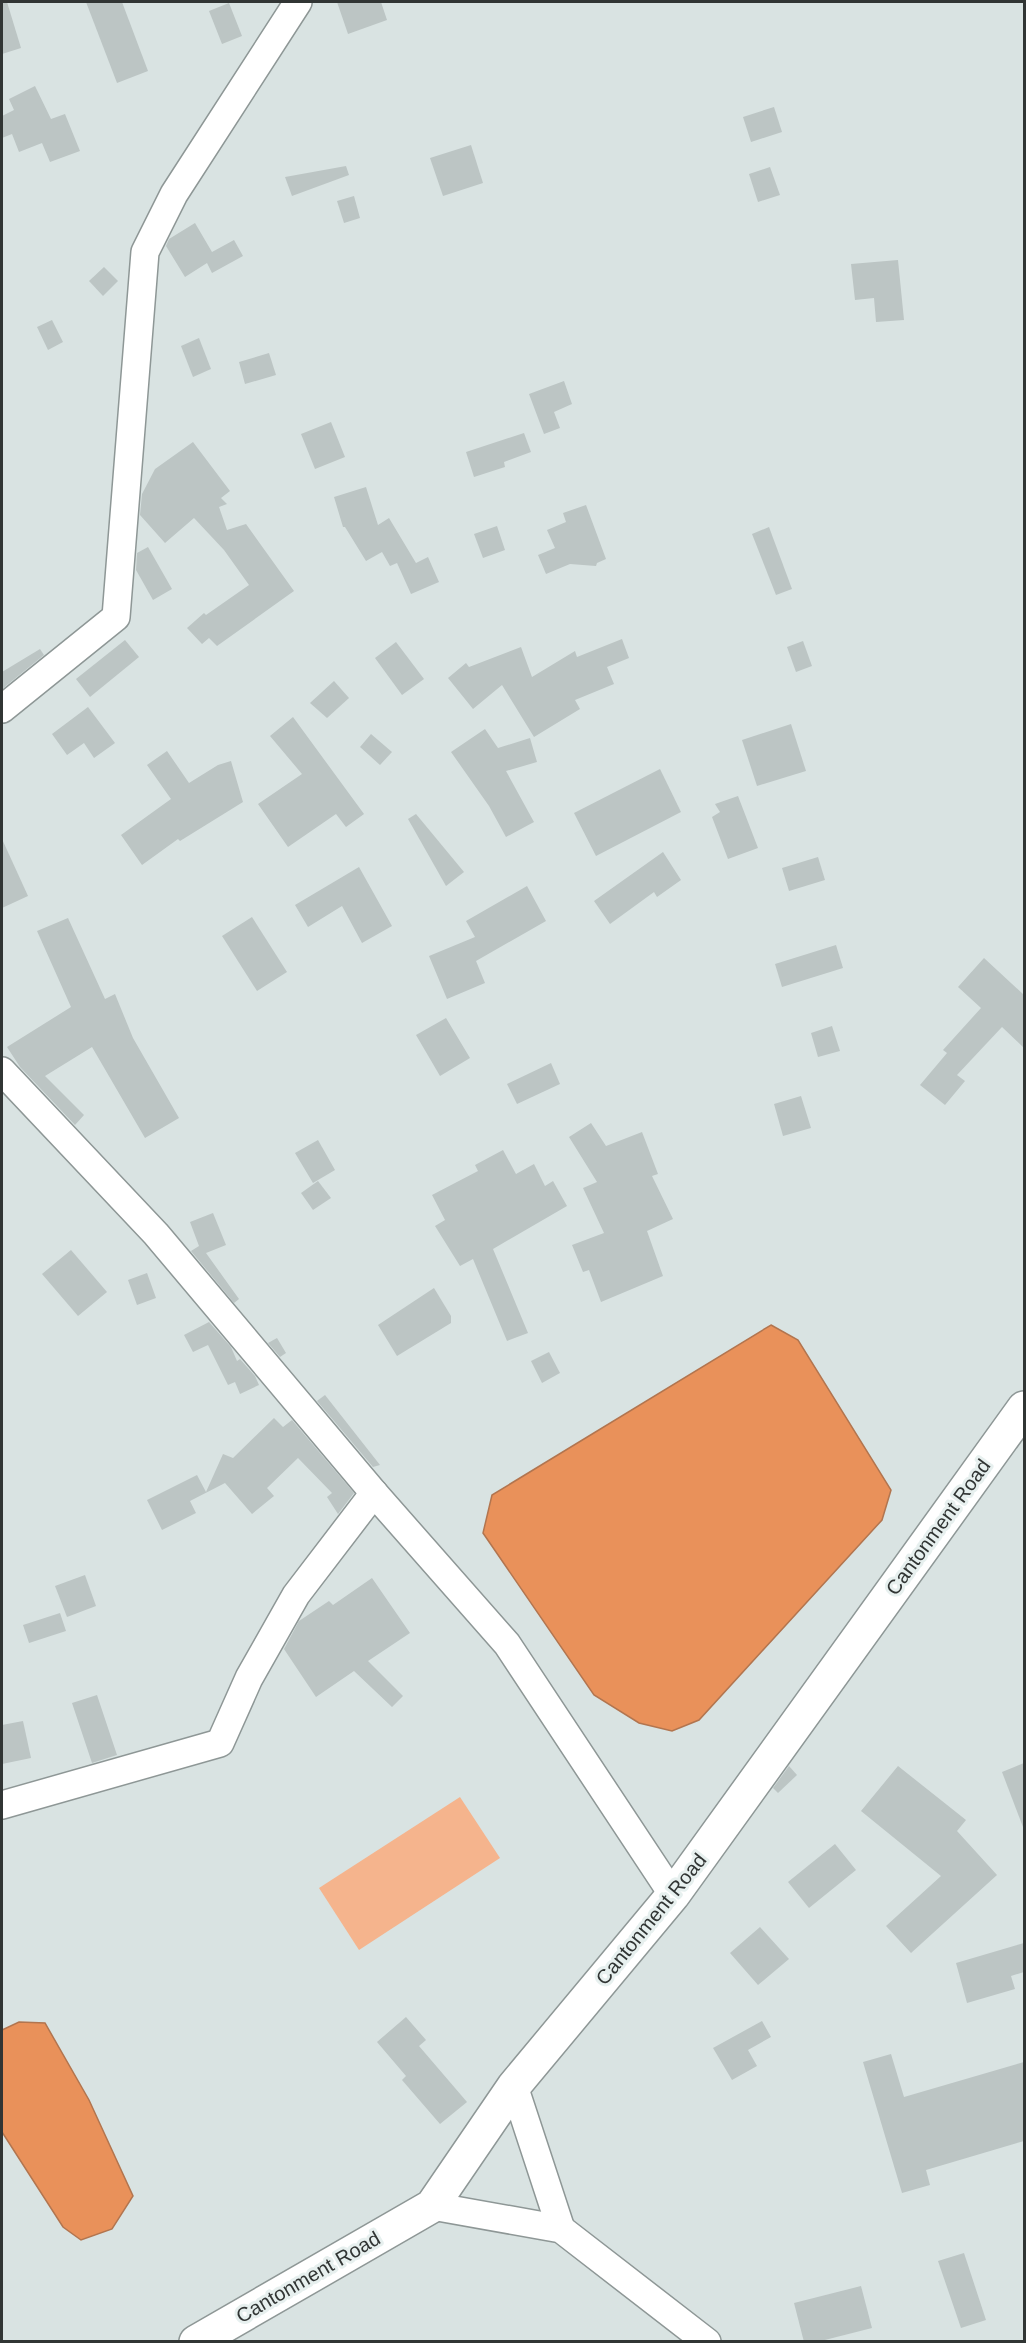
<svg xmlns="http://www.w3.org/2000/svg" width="1026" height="2343" viewBox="0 0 1026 2343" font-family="Helvetica,sans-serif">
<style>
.green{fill:#f5b48d}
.water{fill:#e9915a;stroke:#b2754f;stroke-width:1.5}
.building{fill:#bcc5c4}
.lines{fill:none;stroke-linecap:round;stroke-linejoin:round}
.street-casing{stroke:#8e9796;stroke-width:30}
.secondary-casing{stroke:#8e9796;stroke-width:36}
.street{stroke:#fff;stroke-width:27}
.secondary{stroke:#fff;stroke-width:33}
.labels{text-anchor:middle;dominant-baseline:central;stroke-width:6;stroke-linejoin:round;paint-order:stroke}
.street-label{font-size:20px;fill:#313534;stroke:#e7f0ef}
</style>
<rect width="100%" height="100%" fill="#d9e3e2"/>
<polygon class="green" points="460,1797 500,1858 359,1950 319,1888"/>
<g class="water">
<polygon points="771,1325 798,1340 891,1490 882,1520 699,1720 672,1731 639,1723 594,1695 483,1533 492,1495"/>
<polygon points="19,2022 45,2023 89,2100 133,2196 112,2229 81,2240 63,2227 2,2132 2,2030"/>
</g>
<g class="building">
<polygon points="2,2 7,2 21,48 2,54"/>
<polygon points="86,2 122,2 148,71 117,83"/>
<polygon points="337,2 381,2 387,20 348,34"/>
<polygon points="229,3 242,36 222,44 209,11"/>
<polygon points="35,86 51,119 65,114 80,151 50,162 42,143 19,152 12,134 2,138 2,116 14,110 9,99"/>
<polygon points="774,107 782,132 751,142 743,117"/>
<polygon points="471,145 483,183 443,196 430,158"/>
<polygon points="346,166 349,175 292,196 285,177"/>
<polygon points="770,167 780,195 758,202 749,174"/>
<polygon points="354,196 360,218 344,223 337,201"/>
<polygon points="195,223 212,252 234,240 243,256 212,273 207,263 185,277 166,246 169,239"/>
<polygon points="898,260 904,320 876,322 874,298 855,300 851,264"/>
<polygon points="104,267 118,281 103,296 89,281"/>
<polygon points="52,320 63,342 48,350 37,327"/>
<polygon points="199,338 211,369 193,377 181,346"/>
<polygon points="269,353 276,375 245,384 239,362"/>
<polygon points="564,381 572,404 554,412 560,428 544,434 529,394"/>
<polygon points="331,422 345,457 315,469 301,434"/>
<polygon points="524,433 531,452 504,462 505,467 474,477 466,452"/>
<polygon points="193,442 230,491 221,498 227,504 219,507 227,530 246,524 294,591 217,646 209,638 202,644 187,628 204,613 206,615 249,585 224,550 194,518 165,543 140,515 142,494 155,469"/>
<polygon points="366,487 378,525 389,518 416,563 428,557 439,582 411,594 397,563 390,566 382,552 366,561 345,527 343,527 334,497"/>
<polygon points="586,505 606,559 597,563 596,566 570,564 546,574 538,555 555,548 547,530 566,522 563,513"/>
<polygon points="497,526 505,550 483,558 474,534"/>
<polygon points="769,527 792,589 776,595 752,534"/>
<polygon points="148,547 172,589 153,600 136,570 137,553"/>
<polygon points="622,639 629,658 607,667 614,684 575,700 580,709 534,737 502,685 473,709 448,678 466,663 469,667 521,647 532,677 575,651 577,657"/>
<polygon points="125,640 139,657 90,697 76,679"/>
<polygon points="803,641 812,666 796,672 787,647"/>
<polygon points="396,642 424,679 402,695 375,658"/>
<polygon points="40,649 44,655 2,689 2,672"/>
<polygon points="334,681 349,698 327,718 310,703"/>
<polygon points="88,707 115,743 94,758 84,743 67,755 52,734"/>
<polygon points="293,717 364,814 346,827 336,814 288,847 258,804 302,774 270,736"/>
<polygon points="791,724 806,771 757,786 742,740"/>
<polygon points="485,729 498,748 530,738 537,762 506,771 534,822 506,837 489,806 451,752"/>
<polygon points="371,734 392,752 380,765 360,747"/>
<polygon points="167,751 189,783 218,765 231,761 243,802 180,841 178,839 142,865 121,835 171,799 147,765"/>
<polygon points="660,769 681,812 596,856 574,813"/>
<polygon points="738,796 758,848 728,859 712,817 720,812 715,804"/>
<polygon points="416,814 464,872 446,886 408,819"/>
<polygon points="2,839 28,896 2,908"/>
<polygon points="663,852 681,880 657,897 654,892 610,924 594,901"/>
<polygon points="818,857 825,880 789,891 782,868"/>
<polygon points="359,867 392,926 362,943 342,906 308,927 295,905"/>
<polygon points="527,886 546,921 476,961 485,983 447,999 429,956 475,937 466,921"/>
<polygon points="252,917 287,972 257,991 222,936"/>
<polygon points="68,918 105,999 115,994 133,1038 179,1118 145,1138 92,1047 45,1076 84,1115 75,1125 20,1067 7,1047 71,1007 37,931"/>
<polygon points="836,945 843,968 782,987 775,964"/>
<polygon points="984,958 1024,995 1024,1048 1002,1027 957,1075 965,1081 945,1105 920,1085 947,1053 943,1050 981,1008 958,987"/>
<polygon points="446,1018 470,1058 440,1076 416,1035"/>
<polygon points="832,1026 840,1051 818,1057 811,1033"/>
<polygon points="551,1063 560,1084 517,1104 507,1084"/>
<polygon points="801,1096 811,1128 783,1136 774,1104"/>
<polygon points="591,1123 606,1146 642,1132 658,1174 652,1176 673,1219 647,1231 663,1276 601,1302 589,1270 583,1272 572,1245 604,1233 583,1188 597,1182 569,1137"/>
<polygon points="318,1140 335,1170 313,1183 295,1153"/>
<polygon points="503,1150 516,1174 534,1164 545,1186 553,1181 567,1206 493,1249 528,1333 507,1341 473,1259 460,1266 435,1226 445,1220 432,1195 478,1171 475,1165"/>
<polygon points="318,1181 331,1198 313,1210 301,1193"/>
<polygon points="213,1213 226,1245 206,1253 239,1299 234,1303 191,1251 199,1246 190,1222"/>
<polygon points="71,1250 107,1292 78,1316 42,1274"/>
<polygon points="147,1273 156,1298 137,1305 128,1280"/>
<polygon points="434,1288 451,1316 451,1323 397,1356 378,1325"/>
<polygon points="209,1322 231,1347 237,1361 240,1359 255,1376 259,1385 240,1394 235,1382 228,1385 208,1345 193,1352 184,1335"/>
<polygon points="277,1338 286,1353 280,1357 268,1343"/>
<polygon points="549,1352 560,1373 542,1383 531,1361"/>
<polygon points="325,1395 380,1465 373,1467 317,1401"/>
<polygon points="274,1418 283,1427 292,1420 354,1493 338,1514 327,1497 332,1493 298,1458 267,1488 274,1496 252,1514 225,1483 190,1501 196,1513 162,1530 147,1500 197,1475 206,1492 223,1454 233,1458"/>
<polygon points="85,1575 96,1606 67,1617 55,1586"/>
<polygon points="372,1578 410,1633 368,1661 403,1696 392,1707 354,1671 316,1697 284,1649 299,1621 329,1601 333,1605"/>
<polygon points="60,1613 66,1631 29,1643 23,1625"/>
<polygon points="97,1695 117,1755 92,1763 72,1703"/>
<polygon points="23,1721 31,1758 2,1764 2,1725"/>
<polygon points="1024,1763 1024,1827 1023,1827 1002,1772"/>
<polygon points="789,1766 797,1775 778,1793 773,1788"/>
<polygon points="898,1766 966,1820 957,1831 997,1875 911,1953 886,1926 941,1876 861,1811"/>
<polygon points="835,1844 856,1870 809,1908 788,1882"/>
<polygon points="760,1927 789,1959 758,1985 730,1953"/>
<polygon points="1024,1943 1024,1972 1011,1976 1015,1989 967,2003 956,1963"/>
<polygon points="406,2017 426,2040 419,2046 467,2102 440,2124 402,2080 406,2076 377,2042"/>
<polygon points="762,2021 771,2037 748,2050 757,2066 732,2080 713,2048"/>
<polygon points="891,2054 904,2097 1024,2062 1024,2141 926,2170 930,2185 902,2193 863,2062"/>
<polygon points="964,2253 986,2320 961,2328 938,2261"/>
<polygon points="861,2286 872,2328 817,2342 804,2342 794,2303"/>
</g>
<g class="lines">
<defs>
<g id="street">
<polyline points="2,709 116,617 145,252 174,194 298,2"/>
<polyline points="2,1071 156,1234 374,1493 507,1644 673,1895"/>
<polyline points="2,1805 220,1743 249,1678 296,1595 374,1493"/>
<polyline points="514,2086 561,2229"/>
<polyline points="432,2206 561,2229 707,2342"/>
</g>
<polyline id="secondary" points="196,2342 432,2206 514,2086 673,1895 1024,1408"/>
</defs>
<use href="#street" class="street-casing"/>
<use href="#secondary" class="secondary-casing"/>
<use href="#street" class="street"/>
<use href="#secondary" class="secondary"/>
</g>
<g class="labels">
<g class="street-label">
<text transform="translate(938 1527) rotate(-54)">Cantonment Road</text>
<text transform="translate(651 1919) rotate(-51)">Cantonment Road</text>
<text transform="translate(308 2277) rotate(-30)">Cantonment Road</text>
</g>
</g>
<rect width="1026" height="2343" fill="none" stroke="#313534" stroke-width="6"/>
</svg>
